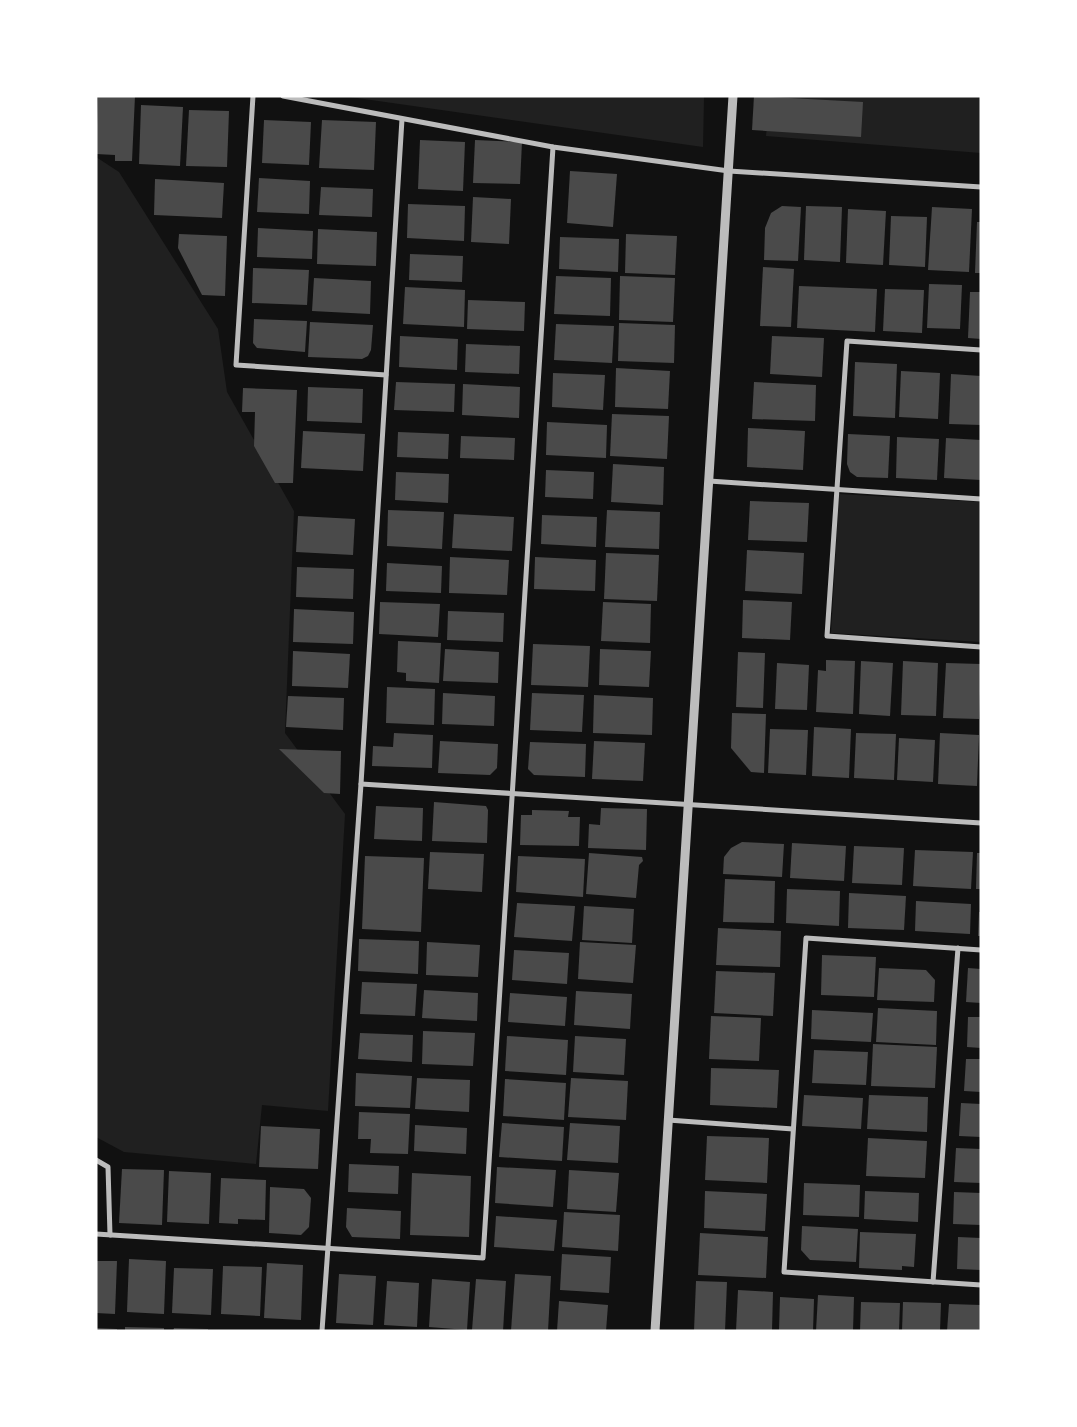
<svg xmlns="http://www.w3.org/2000/svg" width="1077" height="1427" viewBox="0 0 1077 1427" font-family="Roboto,sans-serif">
<style>
.green{fill:#202020}
.building{fill:#4a4a4a}
.lines{fill:none;stroke-linecap:round;stroke-linejoin:round}
.minor{stroke:#bcbcbc;stroke-width:5}
.tertiary{stroke:#bcbcbc;stroke-width:9}
</style>
<rect width="100%" height="100%" fill="#111"/>
<g class="green">
<polygon points="343,96 704,96 703,147"/>
<polygon points="770,96 981,96 981,153 766,136"/>
<polygon points="96,157 119,172 218,329 227,392 294,511 285,733 345,814 328,1111 262,1105 256,1164 124,1152 96,1137"/>
<polygon points="839,494 981,502 981,642 831,633"/>
</g>
<g class="building">
<polygon points="98,96 135,96 132,161 115,161 115,155 96,154"/>
<polygon points="754,96 863,102 861,137 752,130"/>
<polygon points="141,105 183,107 180,166 139,164"/>
<polygon points="189,110 229,111 227,167 186,166"/>
<polygon points="264,120 311,122 309,165 262,163"/>
<polygon points="322,120 376,122 374,170 319,168"/>
<polygon points="420,140 465,142 463,191 418,189"/>
<polygon points="475,140 522,142 520,184 473,183"/>
<polygon points="570,171 617,174 613,227 567,223"/>
<polygon points="259,178 310,181 309,214 257,212"/>
<polygon points="155,179 224,183 222,218 154,215"/>
<polygon points="321,187 373,189 372,217 319,215"/>
<polygon points="473,197 511,199 509,244 471,242"/>
<polygon points="408,204 465,206 464,241 407,238"/>
<polygon points="782,206 801,207 798,261 764,260 765,228 771,213"/>
<polygon points="806,206 842,207 840,262 804,260"/>
<polygon points="932,207 972,209 969,272 928,270"/>
<polygon points="848,209 886,211 883,265 846,263"/>
<polygon points="891,216 927,217 925,267 889,265"/>
<polygon points="977,222 981,222 981,273 975,273"/>
<polygon points="258,228 313,231 312,259 257,257"/>
<polygon points="318,229 377,232 376,266 317,264"/>
<polygon points="179,234 227,236 225,296 202,295 178,248"/>
<polygon points="626,234 677,236 675,275 625,273"/>
<polygon points="560,237 619,239 618,272 559,269"/>
<polygon points="410,254 463,256 462,282 409,280"/>
<polygon points="763,267 794,269 791,327 760,326"/>
<polygon points="253,268 309,270 307,305 252,303"/>
<polygon points="556,276 611,278 610,316 554,314"/>
<polygon points="620,276 675,278 673,322 619,320"/>
<polygon points="314,278 371,281 370,314 312,311"/>
<polygon points="929,284 962,285 960,329 927,328"/>
<polygon points="799,286 877,289 875,332 797,328"/>
<polygon points="405,287 465,290 464,327 403,324"/>
<polygon points="885,289 924,290 922,333 883,331"/>
<polygon points="970,292 981,292 981,339 968,338"/>
<polygon points="468,300 525,302 524,331 467,329"/>
<polygon points="254,319 307,321 305,352 257,348 253,343"/>
<polygon points="310,322 373,325 371,350 368,356 362,359 308,357"/>
<polygon points="619,323 675,325 674,363 618,361"/>
<polygon points="556,324 614,326 612,363 554,360"/>
<polygon points="400,336 458,339 457,370 399,367"/>
<polygon points="772,336 824,338 822,377 770,374"/>
<polygon points="466,344 520,346 519,374 465,372"/>
<polygon points="855,362 897,364 895,418 853,416"/>
<polygon points="616,368 670,371 668,409 615,407"/>
<polygon points="901,371 940,373 938,419 899,417"/>
<polygon points="553,373 605,375 603,410 552,407"/>
<polygon points="951,374 981,376 981,425 949,424"/>
<polygon points="396,382 455,384 454,412 394,410"/>
<polygon points="754,382 816,385 815,421 752,419"/>
<polygon points="463,384 520,387 519,418 462,415"/>
<polygon points="308,387 363,389 362,423 307,421"/>
<polygon points="243,388 297,390 293,483 275,483 254,446 255,412 242,412"/>
<polygon points="612,414 669,416 667,459 610,456"/>
<polygon points="547,422 607,425 606,458 546,455"/>
<polygon points="748,428 805,431 803,470 747,467"/>
<polygon points="303,431 365,434 363,471 301,468"/>
<polygon points="398,432 449,434 448,459 397,457"/>
<polygon points="848,434 890,436 888,478 857,477 850,472 847,464"/>
<polygon points="461,436 515,438 514,460 460,458"/>
<polygon points="897,437 939,439 937,480 896,478"/>
<polygon points="946,438 981,440 981,480 944,478"/>
<polygon points="613,464 664,467 663,505 611,502"/>
<polygon points="546,470 594,472 593,499 545,497"/>
<polygon points="396,472 449,474 448,503 395,500"/>
<polygon points="750,501 809,503 807,542 748,540"/>
<polygon points="388,510 444,512 442,549 387,546"/>
<polygon points="607,510 660,512 659,549 605,547"/>
<polygon points="454,514 514,517 512,551 452,548"/>
<polygon points="542,515 597,517 596,547 541,544"/>
<polygon points="298,516 355,519 353,555 296,552"/>
<polygon points="747,550 804,553 802,594 745,591"/>
<polygon points="606,553 659,555 657,601 604,599"/>
<polygon points="450,557 509,560 507,595 449,593"/>
<polygon points="535,557 596,560 595,591 534,589"/>
<polygon points="387,563 442,566 441,593 386,591"/>
<polygon points="297,567 354,569 353,599 296,597"/>
<polygon points="743,600 792,602 790,640 742,638"/>
<polygon points="380,602 440,604 438,637 379,634"/>
<polygon points="603,602 651,604 650,643 601,641"/>
<polygon points="294,609 354,612 353,644 293,642"/>
<polygon points="448,611 504,613 503,642 447,640"/>
<polygon points="398,641 441,643 439,683 406,681 406,673 397,672"/>
<polygon points="533,644 590,646 588,687 531,685"/>
<polygon points="445,649 499,652 498,683 443,681"/>
<polygon points="600,649 651,651 649,687 599,685"/>
<polygon points="293,651 350,654 348,688 292,686"/>
<polygon points="738,652 765,653 763,708 736,707"/>
<polygon points="826,660 855,661 853,714 816,712 818,670 826,671"/>
<polygon points="861,661 893,663 890,716 859,714"/>
<polygon points="903,661 938,663 936,716 901,715"/>
<polygon points="777,663 809,665 807,710 775,709"/>
<polygon points="946,663 981,664 979,719 943,718"/>
<polygon points="387,687 435,689 434,725 386,723"/>
<polygon points="443,693 495,696 494,726 442,724"/>
<polygon points="532,693 584,695 582,732 530,730"/>
<polygon points="594,695 653,698 652,735 593,733"/>
<polygon points="288,696 344,698 343,730 286,727"/>
<polygon points="732,713 766,714 764,773 751,772 731,748"/>
<polygon points="814,727 851,729 849,778 812,776"/>
<polygon points="770,729 808,730 806,775 768,773"/>
<polygon points="394,733 433,735 432,768 372,766 373,746 393,747"/>
<polygon points="856,733 896,734 894,780 854,778"/>
<polygon points="940,733 979,735 977,786 938,784"/>
<polygon points="899,738 935,740 933,782 897,780"/>
<polygon points="440,741 498,744 497,768 490,775 438,773"/>
<polygon points="594,741 645,743 643,781 592,779"/>
<polygon points="530,742 586,744 585,777 534,775 528,769"/>
<polygon points="279,749 341,751 340,794 324,793"/>
<polygon points="434,802 486,806 488,810 487,843 432,841"/>
<polygon points="376,806 423,808 422,841 374,839"/>
<polygon points="601,808 647,809 646,850 588,848 589,824 600,825"/>
<polygon points="532,810 569,811 568,817 580,817 579,846 520,845 521,815 532,815"/>
<polygon points="742,842 784,844 782,877 723,874 724,857 731,848"/>
<polygon points="792,843 846,846 844,881 790,878"/>
<polygon points="854,846 904,848 902,885 852,883"/>
<polygon points="915,850 973,852 971,889 913,886"/>
<polygon points="430,852 484,854 482,892 428,889"/>
<polygon points="589,853 642,857 643,861 639,865 636,898 586,894"/>
<polygon points="977,853 981,853 981,889 976,889"/>
<polygon points="365,856 424,858 421,932 362,929"/>
<polygon points="518,856 585,859 583,897 516,892"/>
<polygon points="725,879 775,881 774,923 723,922"/>
<polygon points="787,889 840,891 839,926 786,923"/>
<polygon points="849,893 906,896 904,930 848,928"/>
<polygon points="916,901 971,904 970,934 915,931"/>
<polygon points="517,903 575,906 572,941 514,937"/>
<polygon points="584,906 634,909 632,943 582,940"/>
<polygon points="979,912 981,912 981,936 978,936"/>
<polygon points="718,928 781,931 780,967 716,965"/>
<polygon points="359,939 419,941 418,974 358,971"/>
<polygon points="427,942 480,945 478,977 426,975"/>
<polygon points="580,942 636,945 633,983 578,979"/>
<polygon points="514,950 569,953 567,984 512,980"/>
<polygon points="822,955 876,957 874,997 821,995"/>
<polygon points="879,968 926,970 935,980 934,1002 877,1000"/>
<polygon points="968,968 981,969 981,1003 966,1002"/>
<polygon points="716,971 775,973 773,1016 714,1013"/>
<polygon points="362,982 417,984 415,1016 360,1014"/>
<polygon points="424,990 478,993 477,1021 422,1018"/>
<polygon points="576,991 632,994 630,1029 574,1025"/>
<polygon points="510,993 567,997 565,1026 508,1022"/>
<polygon points="878,1008 937,1011 936,1045 876,1042"/>
<polygon points="812,1010 873,1013 871,1042 811,1039"/>
<polygon points="711,1016 761,1018 759,1061 709,1059"/>
<polygon points="968,1017 981,1017 981,1048 967,1047"/>
<polygon points="423,1031 475,1033 473,1066 422,1064"/>
<polygon points="360,1033 413,1035 412,1062 358,1059"/>
<polygon points="507,1036 568,1040 566,1075 505,1071"/>
<polygon points="575,1036 626,1039 624,1075 573,1072"/>
<polygon points="873,1044 937,1047 935,1088 871,1086"/>
<polygon points="814,1050 868,1052 866,1085 812,1083"/>
<polygon points="966,1059 981,1059 981,1092 964,1091"/>
<polygon points="711,1068 779,1070 777,1108 710,1105"/>
<polygon points="356,1073 412,1076 410,1108 355,1106"/>
<polygon points="417,1078 470,1080 469,1112 415,1109"/>
<polygon points="571,1078 628,1081 626,1120 568,1117"/>
<polygon points="505,1079 566,1083 564,1120 503,1116"/>
<polygon points="804,1095 863,1098 861,1129 802,1126"/>
<polygon points="869,1095 928,1097 927,1132 867,1129"/>
<polygon points="961,1103 981,1104 981,1137 959,1136"/>
<polygon points="359,1112 410,1114 408,1154 370,1153 371,1139 358,1139"/>
<polygon points="502,1123 564,1127 562,1161 499,1157"/>
<polygon points="570,1123 620,1126 618,1163 567,1160"/>
<polygon points="415,1125 467,1128 466,1154 414,1151"/>
<polygon points="261,1126 320,1129 318,1169 259,1167"/>
<polygon points="707,1136 769,1138 767,1183 705,1180"/>
<polygon points="868,1138 927,1141 925,1178 866,1176"/>
<polygon points="956,1148 981,1149 981,1183 954,1182"/>
<polygon points="349,1164 399,1166 398,1194 348,1192"/>
<polygon points="497,1167 556,1170 553,1207 495,1203"/>
<polygon points="122,1169 164,1170 162,1225 119,1223"/>
<polygon points="569,1170 619,1173 616,1212 567,1209"/>
<polygon points="169,1171 211,1173 209,1224 167,1222"/>
<polygon points="412,1173 471,1176 469,1237 410,1235"/>
<polygon points="221,1178 266,1180 265,1220 238,1219 238,1224 219,1223"/>
<polygon points="804,1183 860,1185 859,1217 803,1215"/>
<polygon points="270,1187 304,1189 311,1198 309,1227 301,1235 269,1233"/>
<polygon points="705,1191 767,1194 765,1231 704,1228"/>
<polygon points="865,1191 919,1193 918,1222 864,1219"/>
<polygon points="954,1192 981,1193 981,1225 953,1224"/>
<polygon points="347,1208 401,1211 400,1239 352,1237 346,1227"/>
<polygon points="564,1212 620,1215 618,1251 562,1247"/>
<polygon points="496,1216 557,1220 554,1251 494,1247"/>
<polygon points="802,1226 858,1229 856,1262 810,1260 801,1250"/>
<polygon points="860,1232 916,1234 914,1267 902,1266 902,1270 859,1268"/>
<polygon points="700,1233 768,1237 766,1278 698,1275"/>
<polygon points="958,1237 981,1238 981,1270 957,1269"/>
<polygon points="562,1254 611,1257 609,1293 560,1290"/>
<polygon points="129,1259 166,1261 164,1314 127,1312"/>
<polygon points="96,1261 117,1261 115,1314 96,1313"/>
<polygon points="267,1263 303,1265 301,1320 264,1318"/>
<polygon points="223,1266 262,1267 260,1316 221,1314"/>
<polygon points="174,1268 213,1269 211,1315 172,1313"/>
<polygon points="339,1274 376,1276 373,1325 336,1323"/>
<polygon points="515,1274 551,1276 548,1331 511,1331"/>
<polygon points="432,1279 470,1282 467,1330 429,1327"/>
<polygon points="476,1279 506,1281 503,1331 472,1330"/>
<polygon points="387,1281 419,1283 417,1327 384,1325"/>
<polygon points="696,1281 727,1282 725,1331 694,1331"/>
<polygon points="738,1290 773,1292 772,1331 736,1331"/>
<polygon points="818,1295 854,1297 853,1331 816,1331"/>
<polygon points="780,1297 814,1299 813,1331 779,1331"/>
<polygon points="559,1301 608,1305 606,1331 557,1331"/>
<polygon points="861,1302 900,1303 899,1331 860,1331"/>
<polygon points="903,1302 941,1303 940,1331 902,1331"/>
<polygon points="949,1304 981,1305 981,1331 947,1331"/>
<polygon points="125,1327 164,1328 164,1331 125,1331"/>
<polygon points="96,1328 117,1329 117,1331 96,1331"/>
<polygon points="174,1328 208,1329 208,1331 173,1331"/>
</g>
<g class="lines">
<g class="minor">
<polyline points="253,96 236,365 386,375"/>
<polyline points="283,96 553,147 729,171 981,187"/>
<polyline points="981,350 847,341 827,636 981,647"/>
<polyline points="709,481 981,499"/>
<polyline points="361,784 981,823"/>
<polyline points="981,950 806,938 784,1272 981,1285"/>
<polyline points="668,1120 793,1129"/>
<polyline points="96,1160 108,1167 110,1235"/>
<polyline points="96,1234 483,1258 553,147"/>
<polyline points="933,1282 958,948"/>
<polyline points="322,1331 361,784 402,119"/>
</g>
<polyline class="tertiary" points="655,1331 733,96"/>
</g>
<rect width="1077" height="1427" fill="none" stroke="#ffffff" stroke-width="195"/>
</svg>
